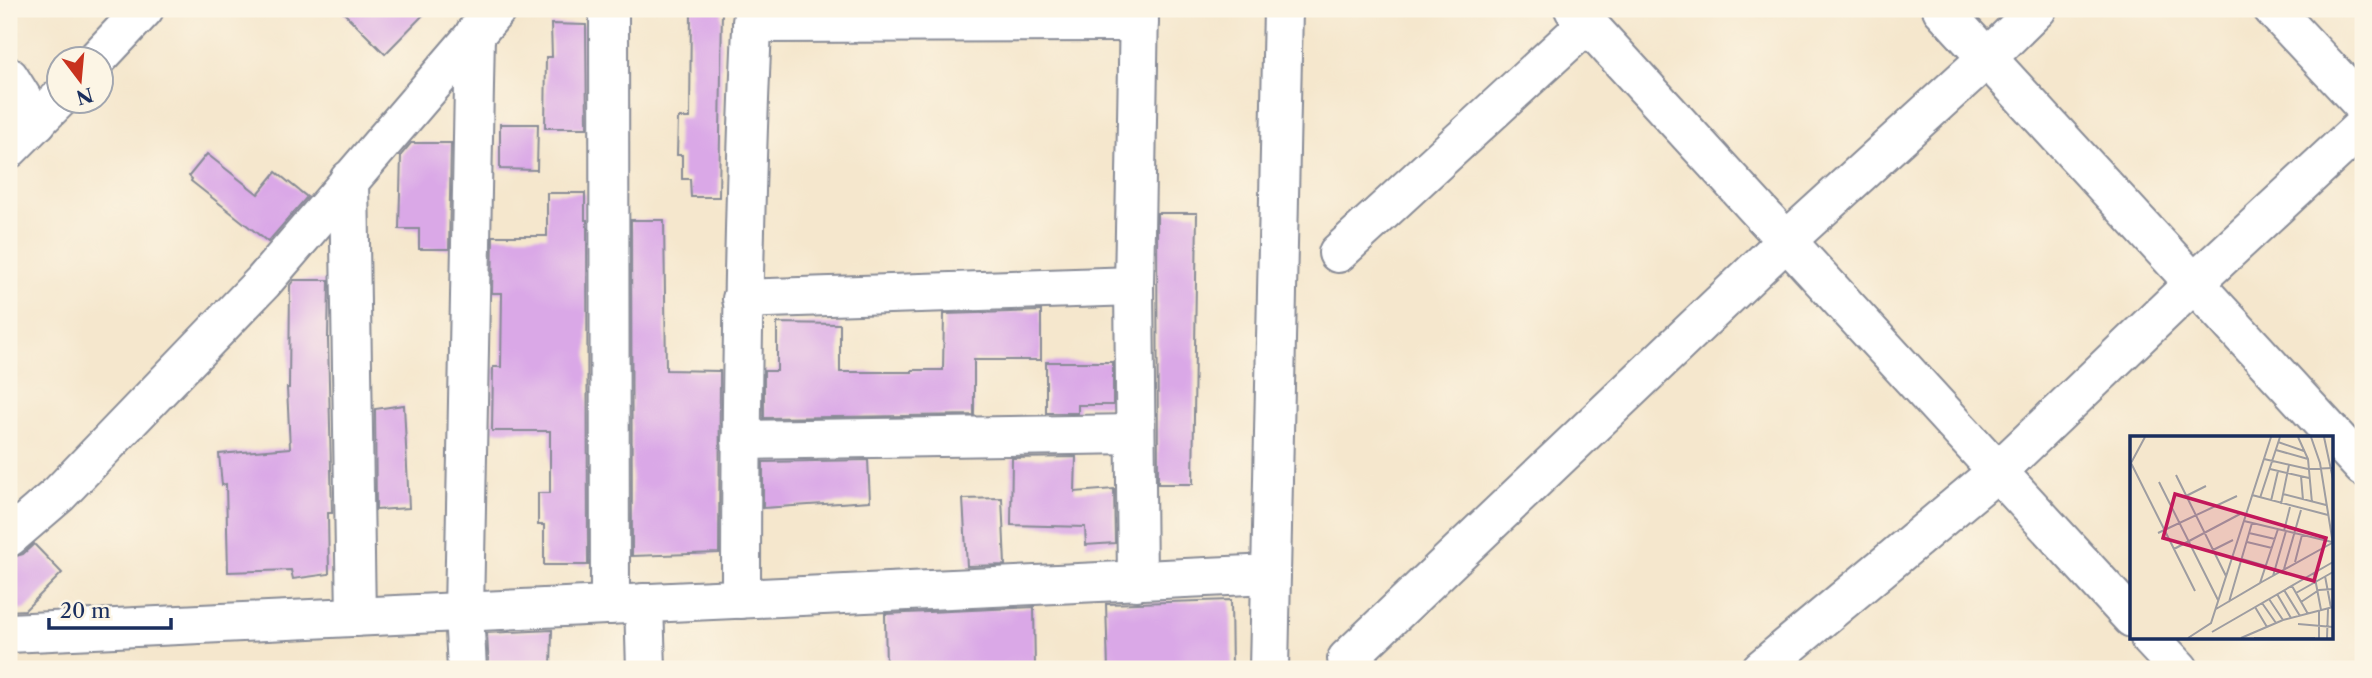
<svg xmlns="http://www.w3.org/2000/svg" width="2372" height="678" viewBox="0 0 2372 678" font-family="'Libre Caslon Text',serif">
<style>
.building{fill:#daa8e7}
.lines{fill:none;stroke-linecap:round;stroke-linejoin:round}
.minor-casing{stroke:#888b96;stroke-width:42}
.major-casing{stroke:#888b96;stroke-width:42}
.minor{stroke:#fff;stroke-width:38}
.major{stroke:#fff;stroke-width:38}
.inset-road{fill:none;stroke:#9e9da1;stroke-width:2}
.view{fill:#c2185b;fill-opacity:0.15;stroke:#c2185b;stroke-width:3.5}
.inset-edge{fill:none;stroke:#1b2f5e;stroke-width:3.5}
</style>
<rect width="100%" height="100%" fill="#fcf5e5"/>
<filter id="ink" filterUnits="userSpaceOnUse"><feTurbulence type="fractalNoise" baseFrequency=".0143" numOctaves="2"/><feDisplacementMap in="SourceGraphic" scale="14" xChannelSelector="R" yChannelSelector="G"/><feConvolveMatrix kernelMatrix="1 2 1 2 8 2 1 2 1" color-interpolation-filters="sRGB"/></filter>
<filter id="wash" filterUnits="userSpaceOnUse"><feTurbulence type="fractalNoise" baseFrequency=".00686" numOctaves="4" result="noise"/><feDisplacementMap in="SourceGraphic" scale="28" xChannelSelector="R" yChannelSelector="G"/><feGaussianBlur stdDeviation="1.57" result="paint"/><feColorMatrix in="noise" values="0 0 0 0 0 0 0 0 0 0 0 0 0 0 0 0 0 1.4 0 .05"/><feComposite in="paint" operator="in"/></filter>
<g filter="url(#wash)">
<rect width="100%" height="100%" fill="#f5e7cd"/>
<g id="blocks">
<g class="building">
<polygon points="340,9 429,9 385,54"/>
<polygon points="691,9 722,9 719,197 691,197 690,179 682,179 682,155 677,155 678,118 690,118"/>
<polygon points="551,24 586,25 587,128 545,128 546,57 552,57"/>
<polygon points="500,124 538,124 537,170 500,169"/>
<polygon points="411,143 451,143 449,249 419,249 419,229 399,229 401,155"/>
<polygon points="207,154 258,194 276,172 307,197 268,242 191,181 192,179 189,176"/>
<polygon points="547,193 585,193 585,220 587,220 588,565 544,565 544,525 538,525 538,493 550,493 550,431 492,431 493,367 501,367 502,293 492,293 493,236 547,236"/>
<polygon points="1157,213 1197,213 1193,484 1158,484"/>
<polygon points="631,220 664,220 666,370 720,371 719,553 632,556"/>
<polygon points="294,280 329,280 328,339 332,513 328,513 329,574 293,579 291,570 228,572 226,484 222,485 219,454 290,448 287,388 289,388 290,285"/>
<polygon points="1041,311 1041,360 974,360 974,415 764,418 764,371 777,371 777,323 840,324 840,372 912,372 912,370 943,370 944,314"/>
<polygon points="1046,362 1113,362 1113,405 1078,405 1078,413 1046,413"/>
<polygon points="404,405 409,508 376,510 375,409"/>
<polygon points="1076,457 1075,492 1114,489 1115,543 1086,545 1085,527 1011,525 1012,458"/>
<polygon points="868,460 870,501 763,508 763,462"/>
<polygon points="1002,498 1005,565 967,566 963,499"/>
<polygon points="34,544 62,573 25,610 9,611 9,558 23,554"/>
<polygon points="1231,600 1232,669 1108,669 1106,604"/>
<polygon points="1034,607 1035,669 886,669 885,614"/>
<polygon points="552,630 551,669 489,669 487,633"/>
</g>
</g>
</g>
<g filter="url(#ink)">
<use href="#blocks" fill-opacity="0" stroke="#888b96" stroke-width="2"/>
<g class="lines">
<defs>
<g id="minor">
<polyline points="609,9 610,605"/>
<polyline points="1574,9 2132,618"/>
<polyline points="1942,9 2363,467"/>
<polyline points="2273,9 2363,105"/>
<polyline points="752,23 1139,22"/>
<polyline points="96,60 144,9"/>
<polyline points="9,77 37,122"/>
<polyline points="9,149 60,98"/>
<polyline points="349,180 356,617"/>
<polyline points="1338,253 1588,23"/>
<polyline points="742,299 1134,286"/>
<polyline points="741,440 1135,434"/>
<polyline points="9,537 59,494 263,282 497,9"/>
<polyline points="1137,581 1134,286 1139,9"/>
<path d="M741,599C741,402 743,206 753,9"/>
<polyline points="644,603 646,669"/>
<polyline points="9,633 1271,574"/>
<polyline points="2150,638 2179,669"/>
<polyline points="1347,659 1786,241 1987,58 2037,9"/>
<polyline points="467,669 464,612 475,33"/>
<polyline points="1761,669 1998,471 2194,283 2363,126"/>
</g>
<polyline id="major" points="1269,669 1283,9"/>
</defs>
<use href="#minor" class="minor-casing"/>
<use href="#major" class="major-casing"/>
<use href="#minor" class="minor"/>
<use href="#major" class="major"/>
</g>
</g>
<g transform="translate(2130 436)">
<rect width="203" height="203" fill="#f5e7cd"/>
<path class="inset-road" d="M15,1L1,27L65,155M168,1L178,23L182,67M181,1L190,27L203,108M194,1L203,43M148,6L174,15M146,14L178,23M134,23L178,33L203,32M140,33L179,42M46,39L96,140M171,40L173,64M29,46L88,164M153,58L196,69M122,59L198,79M56,60L76,50M130,62L150,1M141,65L148,35M151,68L159,29M114,85L202,106M154,95L160,71M28,97L107,60M119,97L145,103M117,106L142,112M44,113L110,78M83,114L103,104M112,123L136,130M165,126L172,99M154,133L171,74M184,137L191,174M143,140L156,95M195,140L201,172M130,147L202,107M162,150L178,178M154,154L170,180M166,157L203,136M147,158L161,182M139,163L153,184M99,166L122,87M171,166L189,154L203,153M132,167L146,187M125,171L137,191M86,173L130,147L148,93M168,188L203,191M82,196L203,126M58,202L81,187L141,1M111,202L153,184L203,171M124,202H185M189,202V175M197,202L198,173"/>
<path class="view" d="M45,58L196,102L184,145L33,102Z"/>
<rect width="203" height="203" class="inset-edge"/>
</g>
<rect width="2372" height="678" fill="none" stroke="#fcf5e5" stroke-width="35"/>
<g transform="translate(80 80) rotate(164)"><circle r="33" fill="#fcf5e5" stroke="#a2a6af" stroke-width="2"/>
<path d="M0-5L12 26L0 18L-12 26Z" fill="#c8321e"/>
<text y="-10" font-size="19" font-weight="bold" text-anchor="middle" fill="#1b2f5e">N</text>
</g>
<path d="M49 618v10h122v-10" fill="none" stroke="#1b2f5e" stroke-width="3.5"/>
<text x="60" y="618" font-size="21" fill="#1b2f5e" stroke="#fcf5e5" stroke-width="5" paint-order="stroke">20 m</text>
</svg>
